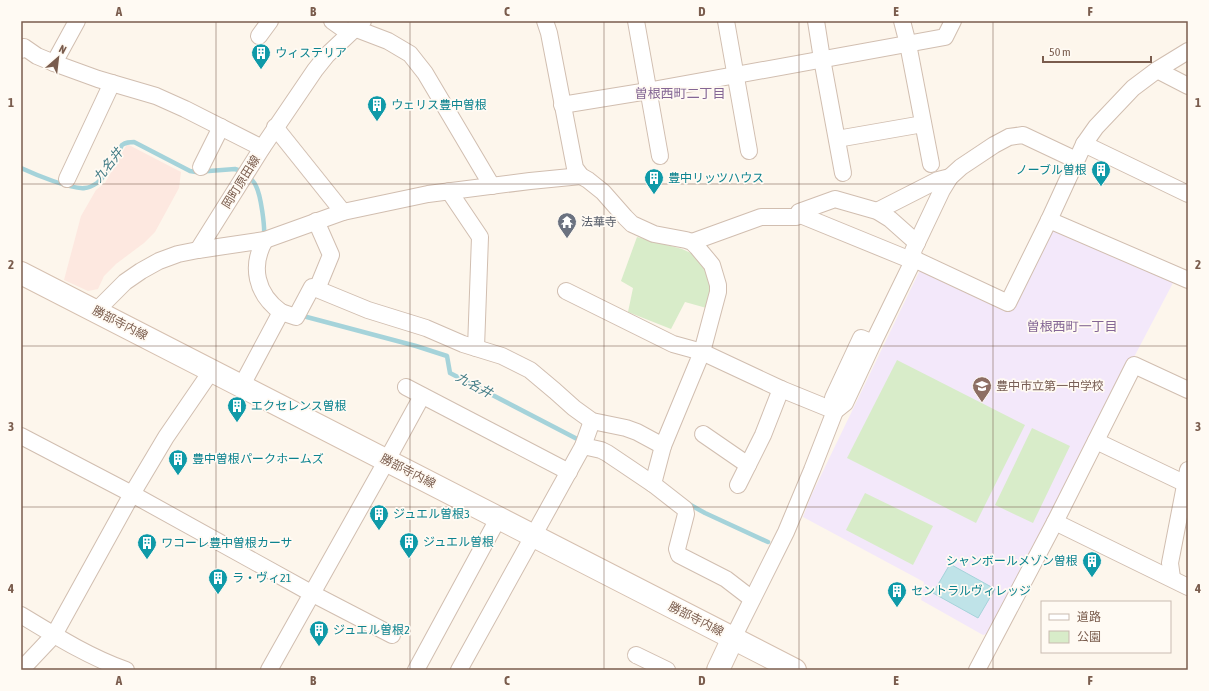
<svg xmlns="http://www.w3.org/2000/svg" width="1209" height="691" viewBox="0 0 1209 691" font-family="'Asap Condensed','Noto Sans JP',sans-serif">
<style>
.commercial{fill:#fde8e0}
.education{fill:#f3e8fa}
.green{fill:#d8ecc9}
.water{fill:#bfe3e8;stroke:#a5d3da}
.lines{fill:none;stroke-linecap:round;stroke-linejoin:round}
.stream{stroke:#a5d3da;stroke-width:4.5}
.street-casing{stroke:#d1beb0;stroke-width:18}
.secondary-casing{stroke:#d6c0b0;stroke-width:24}
.street{stroke:#fff;stroke-width:16}
.secondary{stroke:#fff;stroke-width:22}
.grid{fill:none;stroke:#7a5c4d;stroke-width:1;stroke-opacity:0.55}
.labels{text-anchor:middle;dominant-baseline:central;stroke-width:3.5;stroke-linejoin:round;paint-order:stroke}
.culture-label{font-size:12px;fill:#0d838f;stroke:#fffaf3;text-anchor:start}
.street-label{font-size:12px;fill:#7a5c4d;stroke:#fffaf3}
.worship-label{font-size:12px;fill:#5b616d;stroke:#fffaf3;text-anchor:start}
.education-label{font-size:12px;fill:#785e54;stroke:#fffaf3;text-anchor:start}
.neighbourhood-label{font-size:13px;fill:#846695;stroke:#fffaf3}
.water-label{font-size:13px;font-style:italic;fill:#437c86;stroke:#fffaf3}
.neatline{fill:none;stroke:#7a5c4d;stroke-width:1.5}
.grid-label{font-size:13px;text-anchor:middle;font-weight:bold;fill:#7a5c4d}
</style>
<rect width="100%" height="100%" fill="#fdf6ec"/>
<polygon class="commercial" points="127,144 181,172 179,188 155,232 144,243 116,264 104,276 98,289 88,291 64,280 81,216 96,190 105,183"/>
<polygon class="education" points="1056,229 1174,281 989,633 983,635 921,600 924,582 803,517 811,496 919,272 925,269 1012,311 1048,232"/>
<g class="green">
<polygon points="637,237 682,249 691,253 703,261 713,283 710,309 685,302 671,329 628,312 633,288 621,281"/>
<polygon points="897,360 1025,425 976,523 847,458"/>
<polygon points="1032,428 1070,446 1033,523 995,505"/>
<polygon points="865,493 933,526 913,565 846,530"/>
</g>
<polygon class="water" points="950,564 995,589 978,618 933,593"/>
<g class="lines">
<g class="stream">
<path d="M21,168C34,174 72,190 85,188C89,188 94,185 97,183C105,177 117,155 122,145C126,142 129,142 134,142L190,171L196,172L235,169L241,171"/>
<path d="M250,178C252,180 255,183 256,186C261,196 265,226 264,237"/>
<polyline points="303,316 416,346 447,356 450,373 581,441"/>
<polyline points="687,503 705,513 768,542"/>
</g>
<defs>
<g id="street">
<polyline points="332,21 349,33"/>
<polyline points="545,21 549,33 575,168 581,176 588,180 603,192 625,217 632,224 654,234 686,240 692,242 697,247 712,265 718,285 718,292 702,352 781,389 835,411 812,470 786,532 733,638"/>
<polyline points="636,21 660,156"/>
<polyline points="726,21 749,151"/>
<polyline points="816,21 822,59 843,173"/>
<polyline points="902,21 908,44 931,164"/>
<polyline points="354,28 388,41 410,54 425,73 492,186"/>
<polyline points="259,36 270,21"/>
<polyline points="21,50 24,47 37,56 54,63 98,79 156,96 185,109 262,148"/>
<polyline points="54,63 77,21"/>
<polyline points="1157,70 1188,86"/>
<polyline points="562,105 648,91 945,37 953,21"/>
<polyline points="275,127 343,212"/>
<polyline points="837,139 923,124"/>
<polyline points="1084,144 1188,194"/>
<polyline points="201,167 221,127"/>
<polyline points="67,179 112,83"/>
<polyline points="449,191 480,237 476,348"/>
<polyline points="877,211 938,180 950,177"/>
<polyline points="798,214 913,261"/>
<polyline points="1049,220 1188,280"/>
<polyline points="316,221 331,255 317,289"/>
<path d="M265,240C250,266 256,294 281,312"/>
<polyline points="692,242 761,217 796,217 799,212 835,199 877,211 890,219 917,243"/>
<polyline points="198,250 262,148 315,70 327,55 363,21"/>
<polyline points="914,259 1008,303 1049,220 1084,144 1096,127 1133,88 1157,70 1188,51"/>
<polyline points="96,311 125,282 141,271 159,261 178,254 198,250 265,240 343,212 428,194 530,181 581,176"/>
<polygon points="861,338 873,343 845,403 835,411 833,398"/>
<polyline points="873,343 914,259 913,251 942,190 950,177 961,167 994,145 1009,137 1023,135 1076,160"/>
<polyline points="242,385 281,312 296,317 312,287 368,310 426,328 463,344 502,356 530,370 555,391 574,408 592,421 626,428 637,432 663,446 702,352 673,344 566,291"/>
<polyline points="406,387 569,472"/>
<polyline points="703,434 748,465"/>
<polyline points="21,436 132,494 311,593 392,635"/>
<polyline points="1096,441 1186,484"/>
<polyline points="583,446 601,450 607,453 653,484"/>
<polyline points="663,446 653,484 685,509 686,514 677,549 679,555 726,579 752,599"/>
<polyline points="738,485 763,435 781,389"/>
<polyline points="1055,522 1188,587"/>
<polyline points="1172,578 1170,563 1188,470"/>
<path d="M21,615C54,635 89,657 126,670"/>
<polyline points="636,655 667,670"/>
<polyline points="21,670 54,635 132,494 166,437 212,370"/>
<polyline points="269,670 387,460 422,396"/>
<polyline points="416,670 499,517"/>
<polyline points="459,670 583,446 592,421"/>
<polyline points="977,670 1055,522 1134,365 1188,390"/>
</g>
<g id="secondary">
<polyline points="21,273 795,670"/>
<polyline points="718,670 733,638"/>
</g>
</defs>
<use href="#street" class="street-casing"/>
<use href="#secondary" class="secondary-casing"/>
<use href="#street" class="street"/>
<use href="#secondary" class="secondary"/>
</g>
<path class="grid" d="M216,21V670M410,21V670M604,21V670M799,21V670M993,21V670M21,184H1188M21,346H1188M21,507H1188"/>
<defs>
<symbol id="building-pin" viewBox="-11 -11 22 30"><path d="M0 17L-7.5 6A9.5 9.5 0 1 1 7.5 6Z" fill="#0f9aa8" stroke="#fffaf3"/><path d="M-4-6H4V6H1V3H-1V6H-4ZM-2.5-4.3h1.7v1.8h-1.7ZM.8-4.3h1.7v1.8H.8ZM-2.5-1h1.7V.8h-1.7ZM.8-1h1.7V.8H.8Z" fill="#fff"/></symbol>
<symbol id="temple-pin" viewBox="-11 -11 22 30"><path d="M0 17L-7.5 6A9.5 9.5 0 1 1 7.5 6Z" fill="#6b7280" stroke="#fffaf3"/><path d="M0-6L5-2H3V0L6.5 2.5H4V6H1.5V3h-3V6H-4V2.5H-6.5L-3 0V-2H-5Z" fill="#fff"/></symbol>
<symbol id="school-pin" viewBox="-11 -11 22 30"><path d="M0 17L-7.5 6A9.5 9.5 0 1 1 7.5 6Z" fill="#8d6e63" stroke="#fffaf3"/><path d="M0-5L7-2L0 1L-7-2ZM-4 1L0 2.5L4 1V4Q0 6-4 4Z" fill="#fff"/></symbol>
</defs>
<g fill-rule="evenodd">
<use href="#building-pin" x="250" y="42" width="22" height="30"/>
<use href="#building-pin" x="366" y="94" width="22" height="30"/>
<use href="#building-pin" x="1090" y="159" width="22" height="30"/>
<use href="#building-pin" x="643" y="167" width="22" height="30"/>
<use href="#temple-pin" x="556" y="211" width="22" height="30"/>
<use href="#school-pin" x="971" y="375" width="22" height="30"/>
<use href="#building-pin" x="226" y="395" width="22" height="30"/>
<use href="#building-pin" x="167" y="448" width="22" height="30"/>
<use href="#building-pin" x="368" y="503" width="22" height="30"/>
<use href="#building-pin" x="398" y="531" width="22" height="30"/>
<use href="#building-pin" x="136" y="532" width="22" height="30"/>
<use href="#building-pin" x="1081" y="550" width="22" height="30"/>
<use href="#building-pin" x="207" y="567" width="22" height="30"/>
<use href="#building-pin" x="886" y="580" width="22" height="30"/>
<use href="#building-pin" x="308" y="619" width="22" height="30"/>
</g>
<g class="labels">
<g class="culture-label">
<text x="275" y="53">ウィステリア</text>
<text x="391" y="105">ウェリス豊中曽根</text>
<text x="1087" y="170" text-anchor="end">ノーブル曽根</text>
<text x="668" y="178">豊中リッツハウス</text>
<text x="251" y="406">エクセレンス曽根</text>
<text x="192" y="459">豊中曽根パークホームズ</text>
<text x="393" y="514">ジュエル曽根3</text>
<text x="423" y="542">ジュエル曽根</text>
<text x="161" y="543">ワコーレ豊中曽根カーサ</text>
<text x="1078" y="561" text-anchor="end">シャンボールメゾン曽根</text>
<text x="232" y="578">ラ・ヴィ21</text>
<text x="911" y="591">セントラルヴィレッジ</text>
<text x="333" y="630">ジュエル曽根2</text>
</g>
<g class="street-label">
<text transform="translate(241 182) rotate(-58)">岡町原田線</text>
<text transform="translate(120 323) rotate(27)">勝部寺内線</text>
<text transform="translate(408 471) rotate(27)">勝部寺内線</text>
<text transform="translate(696 619) rotate(27)">勝部寺内線</text>
</g>
<g class="worship-label">
<text x="581" y="222">法華寺</text>
</g>
<g class="education-label">
<text x="996" y="386">豊中市立第一中学校</text>
</g>
<g class="neighbourhood-label">
<text x="680" y="93">曽根西町二丁目</text>
<text x="1072" y="326">曽根西町一丁目</text>
</g>
<g class="water-label">
<text transform="translate(108 165) rotate(-52)">九名井</text>
<text transform="translate(474 385) rotate(28)">九名井</text>
</g>
</g>
<rect width="1209" height="691" fill="none" stroke="#fffaf3" stroke-width="44"/>
<rect x="1041" y="601" width="130" height="52" fill="#fffaf3" stroke="#cabbb1"/>
<rect x="1049" y="614" width="20" height="6" fill="#ffffff" stroke="#cabbb1"/>
<text x="1077" y="621" font-size="12" fill="#7a5c4d">道路</text>
<rect x="1049" y="631" width="20" height="12" fill="#d8ecc9" stroke="#cabbb1"/>
<text x="1077" y="641" font-size="12" fill="#7a5c4d">公園</text>
<g transform="translate(58 58) rotate(28)" stroke="#fffaf3" stroke-width="3" paint-order="stroke">
<path d="M0-3L7 15L0 10L-7 15Z" fill="#7a5c4d"/>
<text y="-6" font-size="11" font-weight="bold" text-anchor="middle" fill="#7a5c4d">N</text>
</g>
<path d="M1043 56v6h108v-6" fill="none" stroke="#7a5c4d" stroke-width="2"/>
<text x="1049" y="56" font-size="12" fill="#7a5c4d" stroke="#fffaf3" stroke-width="3" paint-order="stroke">50 m</text>
<rect x="22" y="22" width="1165" height="647" class="neatline"/>
<g class="grid-label">
<text x="119" y="16">A</text>
<text x="313" y="16">B</text>
<text x="507" y="16">C</text>
<text x="702" y="16">D</text>
<text x="896" y="16">E</text>
<text x="1090" y="16">F</text>
<text x="11" y="107">1</text>
<text x="1198" y="107">1</text>
<text x="11" y="269">2</text>
<text x="1198" y="269">2</text>
<text x="11" y="431">3</text>
<text x="1198" y="431">3</text>
<text x="11" y="593">4</text>
<text x="1198" y="593">4</text>
<text x="119" y="685">A</text>
<text x="313" y="685">B</text>
<text x="507" y="685">C</text>
<text x="702" y="685">D</text>
<text x="896" y="685">E</text>
<text x="1090" y="685">F</text>
</g>
</svg>
